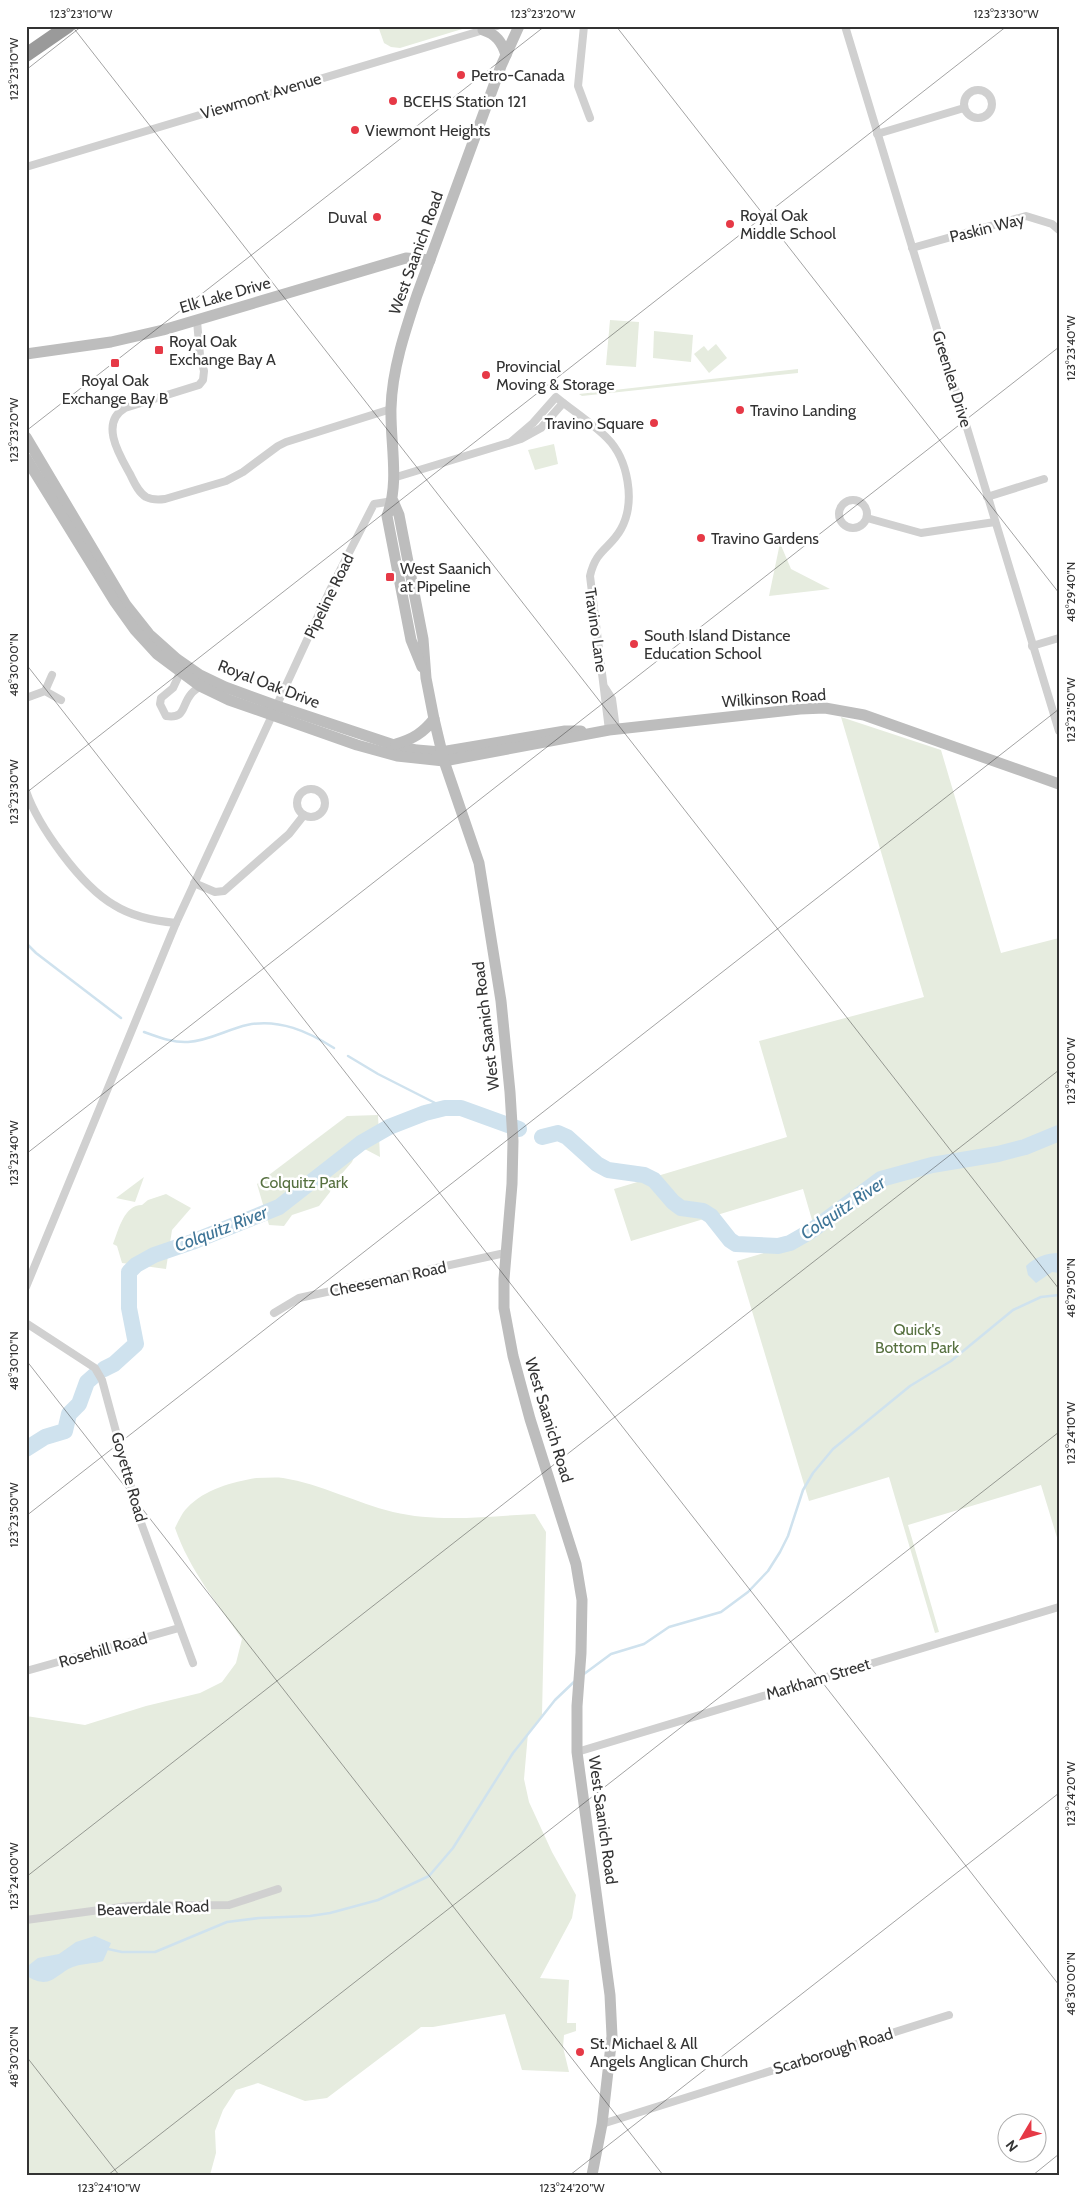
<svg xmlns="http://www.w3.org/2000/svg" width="1085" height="2201" viewBox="0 0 1085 2201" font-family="Cabin,sans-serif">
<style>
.green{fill:#e6ecdf}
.water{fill:#cfe2ee}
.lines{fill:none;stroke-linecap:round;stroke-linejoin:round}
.stream{stroke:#cfe2ee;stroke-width:2.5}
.river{stroke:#cfe2ee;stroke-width:16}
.street{stroke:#d0d0d0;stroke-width:8}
.secondary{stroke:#bdbdbd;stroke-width:11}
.highway{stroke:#9a9a9a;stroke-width:14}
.ticks{fill:none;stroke:#333;stroke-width:1;stroke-opacity:0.45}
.poi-dot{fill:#e63946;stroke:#fff;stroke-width:2}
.labels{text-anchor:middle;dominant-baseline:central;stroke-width:5;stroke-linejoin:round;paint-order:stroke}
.poi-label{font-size:16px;fill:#333;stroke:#fff;text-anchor:start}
.street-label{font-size:16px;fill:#333;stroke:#fff}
.park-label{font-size:16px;fill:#56703f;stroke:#fff}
.water-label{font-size:18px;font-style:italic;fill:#3f7597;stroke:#fff}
.neatline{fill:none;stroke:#333;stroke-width:2}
.ticks-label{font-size:12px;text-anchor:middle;fill:#333}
</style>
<rect width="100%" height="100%" fill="#fff"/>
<g class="green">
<polygon points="378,26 385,26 386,28 392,26 472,26 400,48 391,47 384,43"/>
<polygon points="610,320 639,322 636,367 606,365"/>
<polygon points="654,331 693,335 691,362 653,358"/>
<polygon points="716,344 727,358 709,373 694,354 704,346 708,351"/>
<polygon points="798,369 798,373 582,396 579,394"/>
<polygon points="554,444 558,464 535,470 528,450"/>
<polygon points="780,543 791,569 830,589 769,596"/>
<polygon points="841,717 941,750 1001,953 1059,938 1059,1544 1041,1485 908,1525 939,1632 935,1633 889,1477 809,1501 737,1261 817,1237 803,1189 631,1241 614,1189 787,1137 759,1041 924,997"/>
<polygon points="378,1115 380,1157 359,1146 352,1162 332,1185 330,1192 319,1206 292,1215 284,1226 269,1225 257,1184 347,1116"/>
<polygon points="144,1177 135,1202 116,1198"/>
<path d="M166,1194L191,1208L172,1230L166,1269L122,1263L117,1246L113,1244C119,1229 124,1205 142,1205L148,1200Z"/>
<path d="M256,1478C265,1478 275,1477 283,1478C321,1484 356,1503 393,1512C439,1523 488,1516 535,1514L546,1532L542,1715L528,1733L524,1779L529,1802L552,1852L576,1895L572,1918L540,1978L569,1980L567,2023H576V2031L564,2035L563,2047L569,2072L522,2070L505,2014L433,2027H421L327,2098L305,2101L258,2083L236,2090L223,2110L215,2131L216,2153L210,2175H26V1716L85,1725L146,1706L200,1693L222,1682L236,1663L242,1639C217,1603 189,1569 175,1528C178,1522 182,1513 187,1508C205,1489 232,1482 256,1478Z"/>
</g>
<g class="water">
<path d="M1059,1253V1273L1052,1272L1036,1283L1028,1275L1026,1266C1035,1257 1046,1253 1059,1253Z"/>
<path d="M95,1936L111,1943L103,1961C94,1964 85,1963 76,1966C57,1971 52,1992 27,1976L29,1965L38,1958L59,1954L76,1942Z"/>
</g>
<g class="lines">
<g class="stream">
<polyline points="26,943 36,953 121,1018"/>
<path d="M144,1032C158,1037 173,1043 188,1042C209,1041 228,1029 247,1025C279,1018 309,1032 334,1048"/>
<polyline points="348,1056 378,1074 445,1108"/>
<polyline points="584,1674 611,1654 644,1644 669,1627 721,1612 748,1592 768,1571 780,1552 788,1536 803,1490 813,1473 833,1449 910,1386 951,1361 1013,1310 1041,1297 1059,1295"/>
<polyline points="108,1949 122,1952 155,1952 227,1922 259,1918 310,1916 330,1913 378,1900 429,1876 453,1848 513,1753 555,1700 576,1680"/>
</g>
<g class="river">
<polyline points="542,1137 558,1133 567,1137 597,1164 608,1170 644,1175 654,1180 673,1202 681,1208 703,1211 711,1216 730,1240 736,1244 778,1246 790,1243 811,1231 881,1179 932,1165 998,1154 1025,1147 1059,1133"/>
<polyline points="104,1369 114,1364 136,1344 129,1308 129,1272 136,1265 154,1255 192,1242 279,1207 361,1143 389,1127 425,1113 445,1108 461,1108 519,1129"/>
<polyline points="26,1449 45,1437 65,1431 69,1414 79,1404 87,1382 95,1375"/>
</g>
<g class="street">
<polyline points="584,26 578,86 590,118"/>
<polyline points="845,26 1059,731"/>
<circle cx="978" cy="104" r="14"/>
<polyline points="877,134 964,108"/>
<polyline points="26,167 497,26"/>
<polyline points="912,248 1026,216 1052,224 1059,230"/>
<path d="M197,321L200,355L204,371L203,380L199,385L125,408C99,423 120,456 130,474C134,482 138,492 146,497C152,500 158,500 165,499L226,481L243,472L278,446L286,442L391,409"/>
<path d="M512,441L533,423L556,397C573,411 592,423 607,438C628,459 636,502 621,529C610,549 596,549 590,576L609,730"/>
<polyline points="393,478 521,439 541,428 563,403"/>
<polyline points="987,497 1044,479"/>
<circle cx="853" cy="514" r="14"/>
<polyline points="867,518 921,533 995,522"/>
<polyline points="1032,646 1059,638"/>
<path d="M180,673L173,688L161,698L160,704L166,716C186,719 181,706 191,694C193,691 197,689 200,686"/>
<polyline points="605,688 612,699 616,729"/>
<polyline points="45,691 52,675"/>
<polyline points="26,698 45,691 61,700"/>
<circle cx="311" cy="803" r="14"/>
<path d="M26,791C38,826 81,886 114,905C133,917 154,921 176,923"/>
<polyline points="194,883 215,892 224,891 289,834 304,815"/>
<polyline points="26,1287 176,923 331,588 374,504 393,501"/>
<polyline points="274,1313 299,1298 505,1253"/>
<polyline points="26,1323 95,1368 102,1380 140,1520 193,1663"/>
<polyline points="26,1671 179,1628"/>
<polyline points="577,1752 1059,1607"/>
<polyline points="26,1920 129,1906 229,1905 278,1889"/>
<polyline points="602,2124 949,2015"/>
</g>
<g class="secondary">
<path d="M483,30C496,34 502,42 506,55"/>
<polyline points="26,354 111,342 163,330 406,258 430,260"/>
<polyline points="26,437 126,605 149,634 177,659 200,675 225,687 277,706 394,745 417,750 441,752 565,731 581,731"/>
<polyline points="26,458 115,602 135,630 157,654 200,686 229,700 357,745 397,756 444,761 609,730 800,709 825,708 864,715 1059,784"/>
<polyline points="393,501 399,515 423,639 426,678 434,719 444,761 479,863 501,1001 510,1092 513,1141 512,1184 504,1279 504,1308 513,1356 530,1419 576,1564 582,1600 581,1653 577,1706 577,1752 610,1995 612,2036 602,2124 592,2175"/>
<path d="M422,667L411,640L387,516C400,482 390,443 391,408C392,370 405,331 417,295L501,66L519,26"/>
<path d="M396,744C413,739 423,733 434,719"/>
</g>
<polyline class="highway" points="26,55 68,26"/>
</g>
<path class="ticks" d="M72,26L1059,1289M616,26L1059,593M26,70L82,26M26,431L545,26M26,664L1059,1985M26,793L1007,26M26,1154L1059,347M26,1360L663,2175M26,1516L1059,709M26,1877L1059,1070M26,2056L119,2175M108,2175L1059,1432M570,2175L1059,1793M1033,2175L1059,2154"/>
<g class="poi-dot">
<circle cx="461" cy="75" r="5"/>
<circle cx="393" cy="101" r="5"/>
<circle cx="355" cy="130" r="5"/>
<circle cx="377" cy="217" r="5"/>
<circle cx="730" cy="224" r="5"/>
<rect x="154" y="345" width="10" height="10" rx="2.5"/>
<rect x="110" y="358" width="10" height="10" rx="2.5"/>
<circle cx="486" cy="375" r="5"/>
<circle cx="740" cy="410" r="5"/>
<circle cx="654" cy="423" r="5"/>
<circle cx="701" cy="538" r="5"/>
<rect x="385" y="572" width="10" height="10" rx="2.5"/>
<circle cx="634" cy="644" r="5"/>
<circle cx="580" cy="2052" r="5"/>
</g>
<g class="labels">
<g class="poi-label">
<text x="471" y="75">Petro-Canada</text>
<text x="403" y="101">BCEHS Station 121</text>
<text x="365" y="130">Viewmont Heights</text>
<text x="740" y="215">Royal Oak<tspan x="740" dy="18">Middle School</tspan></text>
<text x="367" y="217" text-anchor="end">Duval</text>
<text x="169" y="341">Royal Oak<tspan x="169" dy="18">Exchange Bay A</tspan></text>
<text x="496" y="366">Provincial<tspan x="496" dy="18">Moving &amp; Storage</tspan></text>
<text x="115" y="380" text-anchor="middle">Royal Oak<tspan x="115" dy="18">Exchange Bay B</tspan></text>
<text x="750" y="410">Travino Landing</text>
<text x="644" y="423" text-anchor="end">Travino Square</text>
<text x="711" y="538">Travino Gardens</text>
<text x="400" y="568">West Saanich<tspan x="400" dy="18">at Pipeline</tspan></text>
<text x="644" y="635">South Island Distance<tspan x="644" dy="18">Education School</tspan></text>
<text x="590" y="2043">St. Michael &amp; All<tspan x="590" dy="18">Angels Anglican Church</tspan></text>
</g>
<g class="street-label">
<text transform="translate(261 96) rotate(-17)">Viewmont Avenue</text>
<text transform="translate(987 228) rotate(-14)">Paskin Way</text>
<text transform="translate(416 253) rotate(-70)">West Saanich Road</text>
<text transform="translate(225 295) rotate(-16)">Elk Lake Drive</text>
<text transform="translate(952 379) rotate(73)">Greenlea Drive</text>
<text transform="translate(329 596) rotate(-64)">Pipeline Road</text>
<text transform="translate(596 630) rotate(82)">Travino Lane</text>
<text transform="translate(269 684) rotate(21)">Royal Oak Drive</text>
<text transform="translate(774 698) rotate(-4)">Wilkinson Road</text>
<text transform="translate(486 1026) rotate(-97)">West Saanich Road</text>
<text transform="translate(388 1279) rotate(-12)">Cheeseman Road</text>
<text transform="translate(549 1420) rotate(73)">West Saanich Road</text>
<text transform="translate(129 1477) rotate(74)">Goyette Road</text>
<text transform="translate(103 1650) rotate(-16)">Rosehill Road</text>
<text transform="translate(818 1679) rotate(-17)">Markham Street</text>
<text transform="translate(603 1820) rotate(82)">West Saanich Road</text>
<text transform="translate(153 1908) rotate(-2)">Beaverdale Road</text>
<text transform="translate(833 2051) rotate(-17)">Scarborough Road</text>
</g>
<g class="park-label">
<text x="304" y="1182">Colquitz Park</text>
<text x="917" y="1329">Quick's<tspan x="917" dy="18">Bottom Park</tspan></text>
</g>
<g class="water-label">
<text transform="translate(843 1208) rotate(-34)">Colquitz River</text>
<text transform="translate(221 1229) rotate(-21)">Colquitz River</text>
</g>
</g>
<rect width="1085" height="2201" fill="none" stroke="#ffffff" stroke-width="55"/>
<g transform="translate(1022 2138) rotate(232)"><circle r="24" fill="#ffffff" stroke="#adadad"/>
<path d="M0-4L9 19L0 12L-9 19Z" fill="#e63946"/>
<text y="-8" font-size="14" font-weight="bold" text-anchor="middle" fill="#333333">N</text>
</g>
<rect x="28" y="28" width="1030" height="2146" class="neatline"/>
<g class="ticks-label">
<text x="81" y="18">123°23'10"W</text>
<text x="543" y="18">123°23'20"W</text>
<text x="1006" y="18">123°23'30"W</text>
<text transform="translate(14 69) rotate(-90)" y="4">123°23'10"W</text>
<text transform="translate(1071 348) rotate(-90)" y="4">123°23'40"W</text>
<text transform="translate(14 430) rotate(-90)" y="4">123°23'20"W</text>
<text transform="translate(1071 592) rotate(-90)" y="4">48°29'40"N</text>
<text transform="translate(14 665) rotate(-90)" y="4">48°30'00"N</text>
<text transform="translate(1071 710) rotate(-90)" y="4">123°23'50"W</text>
<text transform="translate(14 792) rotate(-90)" y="4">123°23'30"W</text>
<text transform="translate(1071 1071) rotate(-90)" y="4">123°24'00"W</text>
<text transform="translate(14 1153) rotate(-90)" y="4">123°23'40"W</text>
<text transform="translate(1071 1288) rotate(-90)" y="4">48°29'50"N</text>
<text transform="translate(14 1361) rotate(-90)" y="4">48°30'10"N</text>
<text transform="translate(1071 1433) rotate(-90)" y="4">123°24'10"W</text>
<text transform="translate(14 1515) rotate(-90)" y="4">123°23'50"W</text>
<text transform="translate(1071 1794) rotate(-90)" y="4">123°24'20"W</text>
<text transform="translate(14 1876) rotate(-90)" y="4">123°24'00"W</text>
<text transform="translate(1071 1984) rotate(-90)" y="4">48°30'00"N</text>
<text transform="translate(14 2057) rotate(-90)" y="4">48°30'20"N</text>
<text x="109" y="2192">123°24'10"W</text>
<text x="572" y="2192">123°24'20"W</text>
</g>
</svg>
